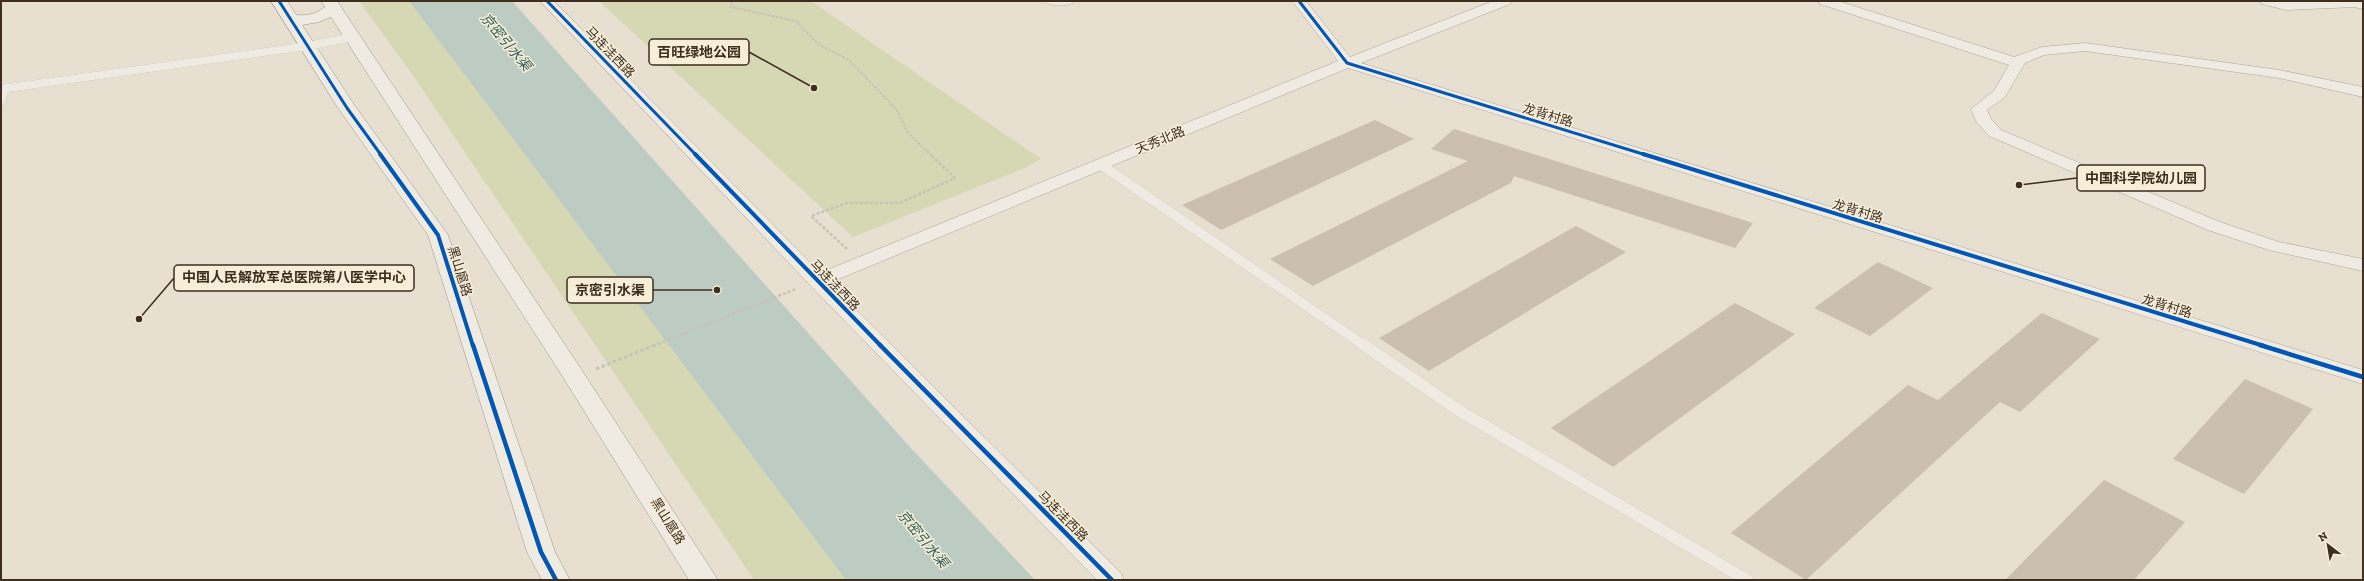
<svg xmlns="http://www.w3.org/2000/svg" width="2364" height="581" viewBox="0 0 2364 581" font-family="'Zilla Slab','Noto Sans SC',serif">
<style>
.green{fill:#d6d7b3}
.water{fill:#bcccc2}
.building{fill:#cbbfb2}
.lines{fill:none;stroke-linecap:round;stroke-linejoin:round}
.lane-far2-casing{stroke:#ada599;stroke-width:8}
.lane-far1-casing{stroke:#ada599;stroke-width:10}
.lane-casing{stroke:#ada599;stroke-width:12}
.street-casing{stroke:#ada599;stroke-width:1}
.secondary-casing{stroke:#9c958a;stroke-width:1}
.path-far2{stroke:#c8c2b9;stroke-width:2;stroke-dasharray:2.5 1.5;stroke-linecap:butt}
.path-far1{stroke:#c8c2b9;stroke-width:2.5;stroke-dasharray:3 2;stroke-linecap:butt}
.path{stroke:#c8c2b9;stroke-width:3;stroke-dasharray:3.5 2.5;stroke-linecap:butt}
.lane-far2{stroke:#efebe3;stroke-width:8}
.lane-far1{stroke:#efebe3;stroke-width:10}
.lane{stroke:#efebe3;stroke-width:12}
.street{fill:#efebe3;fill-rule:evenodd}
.secondary{fill:#efebe3;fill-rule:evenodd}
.cycleway-far2-casing{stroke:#f7eed8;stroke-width:5}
.cycleway-far1-casing{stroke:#f7eed8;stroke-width:6}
.cycleway-casing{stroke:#f7eed8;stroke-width:7}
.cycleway-far2{stroke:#0057b8;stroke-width:3}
.cycleway-far1{stroke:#0057b8;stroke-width:4}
.cycleway{stroke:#0057b8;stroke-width:4.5}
.labels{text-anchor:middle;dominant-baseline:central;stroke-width:3;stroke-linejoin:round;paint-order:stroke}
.street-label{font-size:13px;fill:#3d2e20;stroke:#f7eed8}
.water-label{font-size:14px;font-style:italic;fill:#2f5d5a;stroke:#f7eed8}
.leader{fill:none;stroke:#3d2e20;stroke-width:1.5}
.callout-dot{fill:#3d2e20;stroke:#f7eed8;stroke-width:1.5}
.callout{fill:#f7eed8;stroke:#3d2e20;stroke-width:1.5}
.callout-label{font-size:14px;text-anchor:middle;font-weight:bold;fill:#3d2e20}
</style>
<rect width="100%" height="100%" fill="#e7e0d1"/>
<g class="green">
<polygon points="359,1 409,1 846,580 754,580 412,74"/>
<polygon points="599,1 811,1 1041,159 1025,168 853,237"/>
</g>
<polygon class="water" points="409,1 512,1 908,445 1035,580 846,580"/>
<g class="building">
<polygon points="1375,120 1414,139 1221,230 1182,205"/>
<polygon points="1454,129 1753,223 1735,248 1514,176 1511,183 1313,286 1270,259 1468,161 1431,149"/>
<polygon points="1576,226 1626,252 1429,371 1379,338"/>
<polygon points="1878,262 1933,288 1870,336 1814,308"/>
<polygon points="1735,303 1795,334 1613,467 1551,428"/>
<polygon points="2042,313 2100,339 2020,412 2000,402 1806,580 1731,533 1908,385 1938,400"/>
<polygon points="2245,379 2313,409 2244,494 2173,459"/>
<polygon points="2104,480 2185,522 2134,580 2005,580"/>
</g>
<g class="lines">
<defs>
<g id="lane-far2">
<polyline points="1,89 308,46 353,37"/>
<polyline points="1,101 5,88"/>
</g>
<polyline id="lane-far1" points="1100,164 1365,346"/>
<polyline id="lane" points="1364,345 1458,410 1747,580"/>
<g id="street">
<polygon points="540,1 554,1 820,273 1338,61 1292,1 1306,1 1350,57 1493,1 1512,1 1510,4 1361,63 2363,370 2363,384 1348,68 829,283 1121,573 1124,580 1097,580 810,285"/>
<path d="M1044,1H1075C1070,7 1049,7 1044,1Z"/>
<polygon points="1818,1 1838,1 2014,57 2042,47 2085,43 2279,70 2363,87 2363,97 2279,78 2085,51 2044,55 2025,63 2005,97 1987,110 1991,119 2001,130 2220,222 2279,242 2363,259 2363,271 2269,250 2208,230 1989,136 1976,121 1971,109 1994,91 2009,65 1820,4"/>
<polygon points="2260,1 2363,1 2363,9 2354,7 2286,10 2262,4"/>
</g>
<path id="secondary" d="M271,1H287L296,15C307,16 316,14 325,7L321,1H337L583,372L718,580H689L563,377L331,17L319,22L302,25L355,106L448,235L555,552L570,580H542L527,552L428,235L338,108Z"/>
</defs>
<use href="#lane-far2" class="lane-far2-casing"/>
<use href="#lane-far1" class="lane-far1-casing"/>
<use href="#lane" class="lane-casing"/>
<use href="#street" class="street-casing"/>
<use href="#secondary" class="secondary-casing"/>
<polyline class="path-far2" points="732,1 731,7 796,21 818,44 849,60 896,109 908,133 931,155"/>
<g class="path-far1">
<polyline points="847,249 811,216 847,203 900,203 955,178 930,154"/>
<polyline points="653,346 796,289"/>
</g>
<polyline class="path" points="596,369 655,345"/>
<use href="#lane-far2" class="lane-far2"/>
<use href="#lane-far1" class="lane-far1"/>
<use href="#lane" class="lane"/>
<use href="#street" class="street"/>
<use href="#secondary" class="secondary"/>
<defs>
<g id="cycleway-far2">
<polyline points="279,1 347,108 381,155"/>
<polyline points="547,1 696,155"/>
<polyline points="1299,1 1347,63 1646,155"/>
</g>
<g id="cycleway-far1">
<polyline points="380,154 438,235 473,346"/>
<polyline points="695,154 881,346"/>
<polyline points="1643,154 2264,346"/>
</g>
<g id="cycleway">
<polyline points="473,345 541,552 556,580"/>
<polyline points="880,345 1112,580"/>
<polyline points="2260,345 2363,377"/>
</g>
</defs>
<use href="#cycleway-far2" class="cycleway-far2-casing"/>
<use href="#cycleway-far1" class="cycleway-far1-casing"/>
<use href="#cycleway" class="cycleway-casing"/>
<use href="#cycleway-far2" class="cycleway-far2"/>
<use href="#cycleway-far1" class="cycleway-far1"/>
<use href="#cycleway" class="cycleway"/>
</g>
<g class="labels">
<g class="street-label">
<text transform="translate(610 52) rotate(46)">马连洼西路</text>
<text transform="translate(1548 115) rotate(17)">龙背村路</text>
<text transform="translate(1160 140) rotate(-22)">天秀北路</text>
<text transform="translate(1858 211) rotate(17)">龙背村路</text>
<text transform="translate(460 271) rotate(73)">黑山扈路</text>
<text transform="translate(835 285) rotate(46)">马连洼西路</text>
<text transform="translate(2167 306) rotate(17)">龙背村路</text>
<text transform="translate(1063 516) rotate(45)">马连洼西路</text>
<text transform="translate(668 521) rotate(58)">黑山扈路</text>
</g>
<g class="water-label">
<text transform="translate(506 42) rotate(50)">京密引水渠</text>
<text transform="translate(923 539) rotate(50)">京密引水渠</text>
</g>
</g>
<path class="leader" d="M814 88L749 52M2019 185L2077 178M139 319L174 278M717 290L653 290"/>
<g class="callout-dot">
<circle cx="814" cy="88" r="4"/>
<circle cx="2019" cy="185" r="4"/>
<circle cx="139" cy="319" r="4"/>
<circle cx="717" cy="290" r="4"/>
</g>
<g class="callout">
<rect x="649" y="39" width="100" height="26" rx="4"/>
<rect x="2077" y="165" width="128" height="26" rx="4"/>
<rect x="174" y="265" width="240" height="26" rx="4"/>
<rect x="567" y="277" width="86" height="26" rx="4"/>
</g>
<g class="callout-label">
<text x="699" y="57">百旺绿地公园</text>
<text x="2141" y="183">中国科学院幼儿园</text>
<text x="294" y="282">中国人民解放军总医院第八医学中心</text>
<text x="610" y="295">京密引水渠</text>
</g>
<rect width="2364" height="581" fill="none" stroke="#3d2e20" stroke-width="4"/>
<g transform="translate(2328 545) rotate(329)" stroke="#f7eed8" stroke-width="3" paint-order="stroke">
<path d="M0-3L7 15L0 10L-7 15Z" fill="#3d2e20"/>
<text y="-6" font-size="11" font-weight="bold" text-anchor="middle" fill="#3d2e20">N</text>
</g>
</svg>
